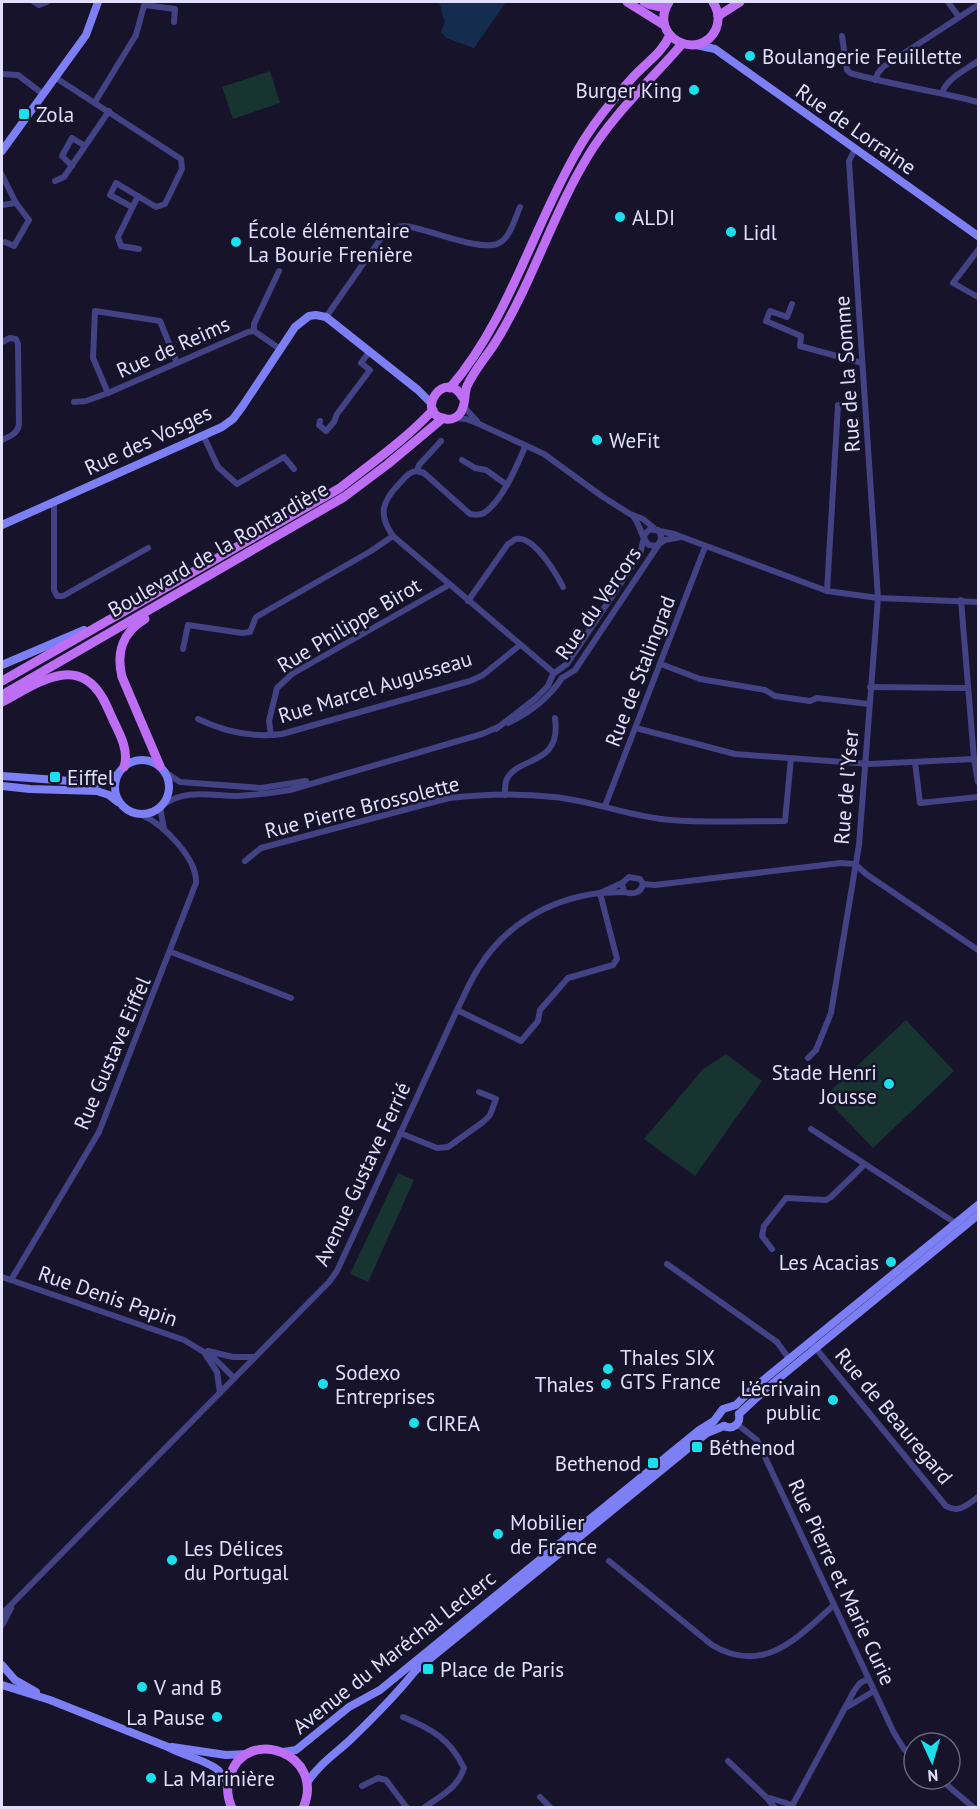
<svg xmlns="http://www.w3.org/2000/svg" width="980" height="1809" viewBox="0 0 980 1809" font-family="'PT Sans',sans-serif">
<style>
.green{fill:#173431}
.water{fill:#142c4e}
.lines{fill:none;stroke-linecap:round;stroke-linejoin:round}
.street{stroke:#424285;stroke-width:6}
.secondary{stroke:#7d7ff5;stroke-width:8}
.primary{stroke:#bd6ef4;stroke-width:9}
.poi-dot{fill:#1ae0ee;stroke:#16132a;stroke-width:2}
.labels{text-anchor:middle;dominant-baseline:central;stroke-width:5;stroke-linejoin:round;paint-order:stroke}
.poi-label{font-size:21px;fill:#e1dffd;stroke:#16132a;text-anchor:start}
.street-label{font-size:21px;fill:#e1dffd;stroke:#16132a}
</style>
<rect width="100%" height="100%" fill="#16132a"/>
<g class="green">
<polygon points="270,71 280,103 233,119 222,87"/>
<polygon points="906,1020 954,1071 873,1148 824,1097"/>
<polygon points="726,1054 762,1081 695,1176 644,1139 703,1069"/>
<polygon points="398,1173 414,1180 368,1282 350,1274"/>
</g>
<path class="water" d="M438,2H506L474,48L446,38L441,32L445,21C440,15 443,8 438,2Z"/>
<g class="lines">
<g class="street">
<polyline points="34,2 39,5 47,2"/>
<polyline points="948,2 959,17"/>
<polyline points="145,5 175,9 174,22"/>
<path d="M842,36L847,70L850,73C892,85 936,91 978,102"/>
<polyline points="2,74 18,75 43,94"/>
<polyline points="56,78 181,159 182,169 165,204 156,207 116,183 110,195 132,207"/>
<polyline points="875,80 878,73 883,67 978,5"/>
<path d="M942,93C947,78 966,70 978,61"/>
<polyline points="95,102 136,35 145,2"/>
<polyline points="72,166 62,156 72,138 85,146"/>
<polyline points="2,175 16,203 29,220 14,246 5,242"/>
<polyline points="55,181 64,177 109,111"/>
<polyline points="138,196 118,237 121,246 139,249"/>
<polyline points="2,205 16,203"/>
<polyline points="978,250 953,283 978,297"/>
<polyline points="792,304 787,317 770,311 766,321 801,336 800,346 862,363"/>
<path d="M326,317L386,231C392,229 398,226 404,226C428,228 480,253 499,243C510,238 515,218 520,207"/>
<polyline points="254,331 254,324 279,271"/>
<path d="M2,342L10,338L16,339L18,344L19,425C17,434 10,436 2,440"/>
<polyline points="108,393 93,358 95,311 160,321 177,363"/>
<polyline points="74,402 86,401 108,393 248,332 254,331 280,349"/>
<polyline points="463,406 477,421"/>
<polyline points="455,418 466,419 479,424 544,454 603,497 630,514 643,519 654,528"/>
<polyline points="320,421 319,425 326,431 334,422 337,414 370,370 361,363 370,351"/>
<polyline points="204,437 218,467 237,484 284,457 294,469"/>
<polyline points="462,460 475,468 486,470 507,485"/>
<path d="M417,471C408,472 405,478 398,485C382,502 378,515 393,536L554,673"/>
<path d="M417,471L424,473L470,514C475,515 480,515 484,513C503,500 516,467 525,447"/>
<polyline points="417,471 419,465 441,441"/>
<polyline points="54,503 54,590 57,596 63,596 148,548"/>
<path d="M632,515C641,524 640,537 649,545L656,546C662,542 663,536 658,530"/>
<polyline points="827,591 838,405"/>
<polyline points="961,600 974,759 978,782"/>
<path d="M468,601L508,544C511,543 513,540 516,539C534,535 557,575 563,587"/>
<polyline points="183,649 188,625 242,633 250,632 256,617 371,551 393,536"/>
<polyline points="661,664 700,679 765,690 775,696 810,701 817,698 869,704"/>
<polyline points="562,678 575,670 659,544 665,540 681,537"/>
<polyline points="870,687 968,688"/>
<path d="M198,719C225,732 252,738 282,734L470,681L483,675L520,645"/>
<path d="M508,723C531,712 548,699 562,678"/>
<polyline points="636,728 735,754 870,764 974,759"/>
<polyline points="496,729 535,699 548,686 553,674 567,664 640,554 645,534 650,529 674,534 827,591 878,598 978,602"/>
<polyline points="271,735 269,721 277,688 292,674 449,585"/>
<polyline points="915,762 920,803 978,797"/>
<polyline points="165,772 180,782 261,788 306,781"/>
<path d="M505,795C505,791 505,785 506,781C516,755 562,768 555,718"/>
<path d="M163,805C185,788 212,796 238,796C256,795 272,793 290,790L482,734L498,727"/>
<polyline points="605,806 705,547"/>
<polyline points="160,807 164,829"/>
<path d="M245,861L261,848L449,798C484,794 520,793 554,797C594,801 631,817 671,820C708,823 747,821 785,821L791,758"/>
<polyline points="855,864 866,874 978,950"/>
<path d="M622,883L624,892C633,895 641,893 643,884L640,879L629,877L622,883L600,893L624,892"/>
<polyline points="643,884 655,885 841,863 855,864"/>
<polyline points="171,952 291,998"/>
<polyline points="808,1058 816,1050 831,1013 859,845 878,598 849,161 855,149"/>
<polyline points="811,1129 957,1224"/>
<polyline points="400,1133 437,1148 448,1147 483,1122 490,1115 496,1099 479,1092"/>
<polyline points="772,1249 762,1236 764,1226 786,1198 826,1200 831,1197 864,1165"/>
<polyline points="667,1264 777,1342 790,1360"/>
<polyline points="2,1277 184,1340 214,1358 234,1378"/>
<path d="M11,1280L99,1132L196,883C197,858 164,825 142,815"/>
<path d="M813,1345L946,1506C959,1514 968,1504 978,1497"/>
<polyline points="208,1351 233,1357 255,1357"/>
<polyline points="204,1352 217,1372 220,1393"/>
<polyline points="737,1424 757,1440 894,1733 904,1749 914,1758"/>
<path d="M609,1561L712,1645C764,1676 798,1637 834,1605"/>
<path d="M2,1614L329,1282L337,1271L457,1010C464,996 470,981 478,969C505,925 549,899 600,893L617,959L613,965L568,978L540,1010L538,1021L521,1041L457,1010"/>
<polyline points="2,1625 11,1608"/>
<polyline points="847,1707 874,1691"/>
<path d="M403,1717C432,1729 450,1739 464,1768C458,1788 440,1796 424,1808"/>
<polyline points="728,1761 766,1797 775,1808"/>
<polyline points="940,1779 974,1808"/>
<polyline points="362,1786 378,1778 386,1780 407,1808"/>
<polyline points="540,1797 551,1808"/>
<polyline points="770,1798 792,1805"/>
<polyline points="791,1808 854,1691 860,1683 868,1679"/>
</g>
<g class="secondary">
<polyline points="696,45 715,49 978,236"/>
<polyline points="2,151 86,35 98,2"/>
<polyline points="2,525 222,427 233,419 242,407 295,327 309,316 316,315 326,317 418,390 431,403"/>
<polyline points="2,665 84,630"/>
<circle cx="142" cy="787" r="27"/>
<polyline points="2,776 97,783 117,775"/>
<polyline points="2,786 30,789 97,791 109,795 118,802"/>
<polyline points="739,1414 767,1388 978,1215"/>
<path d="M724,1426C733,1430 741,1424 739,1414"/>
<polyline points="2,1665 15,1680 36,1692"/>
<path d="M2,1685L50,1700L168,1747C182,1755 208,1761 218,1770C222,1774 225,1779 228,1783"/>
<polyline points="172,1747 226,1755 248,1754"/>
<polyline points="283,1752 296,1750 349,1707 380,1690 698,1431 714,1421 723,1409 736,1405 750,1391 978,1205"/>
<path d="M307,1783C318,1765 335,1754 350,1740C373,1718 395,1696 415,1671L707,1433L724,1426"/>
</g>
<g class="primary">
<polyline points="627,2 664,25"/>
<polyline points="644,2 648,4 665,8"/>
<path d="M669,2C647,37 700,63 716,29C720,19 718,10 713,2"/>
<polyline points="718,16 740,2"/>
<path d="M450,388C510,318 533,226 579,148C594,122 614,98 634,76C648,61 661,54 670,35"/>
<path d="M463,398C446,366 412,414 446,419C452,420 458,417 461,412C466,404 464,394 467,386C474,371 486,357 495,343C532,284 552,215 588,156C613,114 651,80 682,44"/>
<path d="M145,619C122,633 116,652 122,677L160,766"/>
<path d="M2,681L340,488C372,463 405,440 433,410"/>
<polyline points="2,695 344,497 388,464 443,418"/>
<path d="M2,702C35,685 76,653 102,697C107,705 110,714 114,722C121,736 129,752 124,767"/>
<path d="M232,1808C227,1797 226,1787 230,1776C246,1724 327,1754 303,1808"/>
</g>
</g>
<g class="poi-dot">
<circle cx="750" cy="56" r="6"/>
<circle cx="694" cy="90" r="6"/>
<rect x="18" y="108" width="12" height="12" rx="3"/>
<circle cx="620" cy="217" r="6"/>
<circle cx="731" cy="232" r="6"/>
<circle cx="236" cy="242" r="6"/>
<circle cx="597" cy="440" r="6"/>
<rect x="49" y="771" width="12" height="12" rx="3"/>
<circle cx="889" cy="1084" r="6"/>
<circle cx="891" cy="1262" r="6"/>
<circle cx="608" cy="1369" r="6"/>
<circle cx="323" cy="1384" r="6"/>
<circle cx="606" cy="1384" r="6"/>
<circle cx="833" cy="1400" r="6"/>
<circle cx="414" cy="1423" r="6"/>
<rect x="691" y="1441" width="12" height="12" rx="3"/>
<rect x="647" y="1457" width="12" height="12" rx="3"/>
<circle cx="498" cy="1534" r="6"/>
<circle cx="172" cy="1560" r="6"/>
<rect x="422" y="1663" width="12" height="12" rx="3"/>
<circle cx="142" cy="1687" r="6"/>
<circle cx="217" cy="1717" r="6"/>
<circle cx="151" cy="1778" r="6"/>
</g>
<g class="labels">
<g class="poi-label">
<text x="762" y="56">Boulangerie Feuillette</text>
<text x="682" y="90" text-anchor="end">Burger King</text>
<text x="36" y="114">Zola</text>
<text x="632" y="217">ALDI</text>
<text x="248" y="230">École élémentaire<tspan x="248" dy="24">La Bourie Frenière</tspan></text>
<text x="743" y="232">Lidl</text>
<text x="609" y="440">WeFit</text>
<text x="67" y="777">Eiffel</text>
<text x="877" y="1072" text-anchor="end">Stade Henri<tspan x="877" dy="24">Jousse</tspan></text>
<text x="879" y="1262" text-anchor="end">Les Acacias</text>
<text x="620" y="1357">Thales SIX<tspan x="620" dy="24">GTS France</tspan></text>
<text x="335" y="1372">Sodexo<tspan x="335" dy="24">Entreprises</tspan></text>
<text x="594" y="1384" text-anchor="end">Thales</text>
<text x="821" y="1388" text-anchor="end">L’écrivain<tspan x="821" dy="24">public</tspan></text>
<text x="426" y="1423">CIREA</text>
<text x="709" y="1447">Béthenod</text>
<text x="641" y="1463" text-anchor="end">Bethenod</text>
<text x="510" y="1522">Mobilier<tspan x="510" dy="24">de France</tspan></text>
<text x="184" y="1548">Les Délices<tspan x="184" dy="24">du Portugal</tspan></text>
<text x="440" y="1669">Place de Paris</text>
<text x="154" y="1687">V and B</text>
<text x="205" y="1717" text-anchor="end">La Pause</text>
<text x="163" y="1778">La Marinière</text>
</g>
<g class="street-label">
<text transform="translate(856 129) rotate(35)">Rue de Lorraine</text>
<text transform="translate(173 347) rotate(-24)">Rue de Reims</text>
<text transform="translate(847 374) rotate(-94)">Rue de la Somme</text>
<text transform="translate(148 440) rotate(-25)">Rue des Vosges</text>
<text transform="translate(218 549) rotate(-30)">Boulevard de la Rontardière</text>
<text transform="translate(598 603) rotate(-55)">Rue du Vercors</text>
<text transform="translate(349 625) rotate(-31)">Rue Philippe Birot</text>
<text transform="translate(640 671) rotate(-69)">Rue de Stalingrad</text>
<text transform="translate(375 687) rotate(-17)">Rue Marcel Augusseau</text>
<text transform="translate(846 787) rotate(-85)">Rue de l’Yser</text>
<text transform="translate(362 807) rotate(-14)">Rue Pierre Brossolette</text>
<text transform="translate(112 1053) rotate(-67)">Rue Gustave Eiffel</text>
<text transform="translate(362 1174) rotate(-65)">Avenue Gustave Ferrié</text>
<text transform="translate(108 1296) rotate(19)">Rue Denis Papin</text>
<text transform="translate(894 1416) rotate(50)">Rue de Beauregard</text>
<text transform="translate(842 1582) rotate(65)">Rue Pierre et Marie Curie</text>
<text transform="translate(394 1652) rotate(-38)">Avenue du Maréchal Leclerc</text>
</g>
</g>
<rect width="980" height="1809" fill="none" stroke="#e1dffd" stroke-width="6"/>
<g transform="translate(932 1761) rotate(176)"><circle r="28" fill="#16132a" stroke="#67657e" stroke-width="1.5"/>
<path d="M0-4.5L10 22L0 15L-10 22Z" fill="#1ae0ee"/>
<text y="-9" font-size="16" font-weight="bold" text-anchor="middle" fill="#e1dffd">N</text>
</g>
</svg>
